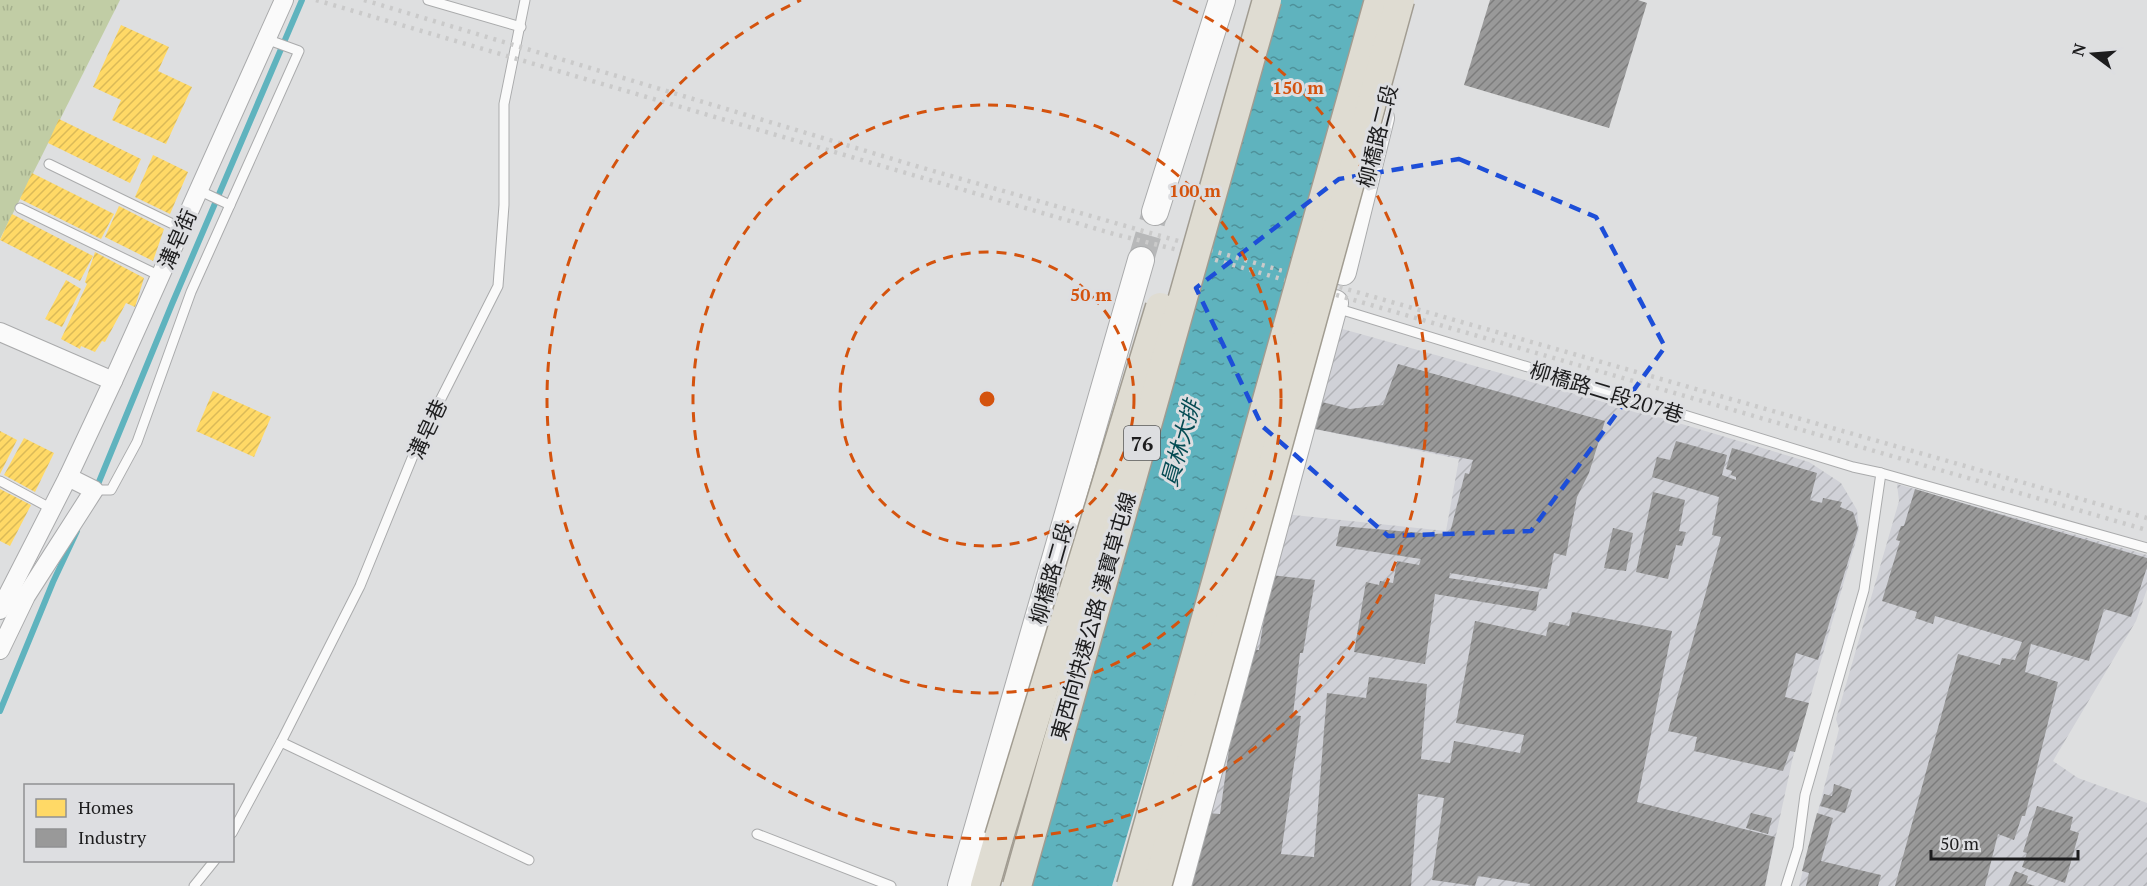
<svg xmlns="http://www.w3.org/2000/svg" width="2147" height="886" viewBox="0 0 2147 886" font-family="'PT Serif','Noto Sans TC',serif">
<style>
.industrial{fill:url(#industrial-furrows)}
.grass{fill:url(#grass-tufts)}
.water{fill:url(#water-ripples)}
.homes{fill:url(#homes-hatch)}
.industry{fill:url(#industry-hatch)}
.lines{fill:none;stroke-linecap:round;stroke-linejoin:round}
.stream{stroke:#5fb3be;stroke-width:6}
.secondary-tunnel{stroke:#b7b8b9;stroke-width:26;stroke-dasharray:26 13;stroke-linecap:butt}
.service-casing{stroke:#aaabac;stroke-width:11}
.minor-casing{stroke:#aaabac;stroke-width:20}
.secondary-casing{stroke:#aaabac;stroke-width:28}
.trunk-casing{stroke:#a19c91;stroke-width:31}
.service{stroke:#fafafa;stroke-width:9}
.minor{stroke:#fafafa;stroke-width:18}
.secondary{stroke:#fafafa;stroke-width:26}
.trunk{stroke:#dfdcd2;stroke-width:28}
.rail{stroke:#cacaca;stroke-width:4.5;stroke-dasharray:3 6;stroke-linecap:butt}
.trunk-bridge-casing{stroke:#a19c91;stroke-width:31;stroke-linecap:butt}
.trunk-bridge{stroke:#dfdcd2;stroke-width:28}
.marked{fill:none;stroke:#1d4ed8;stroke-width:4.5;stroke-dasharray:12 8;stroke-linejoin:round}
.ring{fill:none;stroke:#d4530e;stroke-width:3;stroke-dasharray:10 8}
.labels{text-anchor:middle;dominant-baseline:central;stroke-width:6;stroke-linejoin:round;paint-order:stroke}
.shield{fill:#dddee1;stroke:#575758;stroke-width:1.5}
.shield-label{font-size:20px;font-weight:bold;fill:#1d1d1e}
.street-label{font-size:21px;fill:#1d1d1e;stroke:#dddee1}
.water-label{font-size:22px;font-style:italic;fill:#054b53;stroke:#dddee1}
.centre{fill:#d4530e;stroke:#dddee1;stroke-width:3}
.ring-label{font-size:18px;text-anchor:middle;font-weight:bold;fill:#d4530e;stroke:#dddee1;stroke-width:6;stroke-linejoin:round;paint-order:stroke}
</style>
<defs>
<pattern id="industrial-furrows" width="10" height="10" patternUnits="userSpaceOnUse" patternTransform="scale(1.5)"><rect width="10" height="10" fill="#d0d1d7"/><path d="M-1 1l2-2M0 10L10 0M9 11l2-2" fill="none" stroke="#b2b3b8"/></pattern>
<pattern id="grass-tufts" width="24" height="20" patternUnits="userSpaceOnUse" patternTransform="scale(1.5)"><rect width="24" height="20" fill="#c1cda5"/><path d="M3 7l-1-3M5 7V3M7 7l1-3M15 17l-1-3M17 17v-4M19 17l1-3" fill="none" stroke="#a5b08e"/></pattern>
<pattern id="water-ripples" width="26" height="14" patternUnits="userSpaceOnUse" patternTransform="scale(1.5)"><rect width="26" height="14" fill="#5fb3be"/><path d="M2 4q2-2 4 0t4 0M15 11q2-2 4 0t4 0" fill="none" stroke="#4e919a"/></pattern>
<pattern id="homes-hatch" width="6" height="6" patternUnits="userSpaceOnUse" patternTransform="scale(1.5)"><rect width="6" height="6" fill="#ffd966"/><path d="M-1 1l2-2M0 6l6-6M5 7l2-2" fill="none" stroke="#daba58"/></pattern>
<pattern id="industry-hatch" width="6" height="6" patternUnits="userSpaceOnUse" patternTransform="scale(1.5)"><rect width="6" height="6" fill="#999"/><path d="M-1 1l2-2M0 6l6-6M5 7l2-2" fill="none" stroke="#7c7c7c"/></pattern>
</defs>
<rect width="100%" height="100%" fill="#dedfe0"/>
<g class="industrial">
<polygon points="1339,328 1665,419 1809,462 1841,483 1857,510 1859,530 1793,757 1765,886 1184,886 1284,514 1446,531 1459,459 1310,428"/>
<polygon points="1897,484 2147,555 2147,589 2136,621 2053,761 2078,778 2147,803 2147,886 1799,886 1839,729 1836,719 1899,501"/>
</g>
<polygon class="grass" points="0,0 120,0 0,239"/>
<polygon class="water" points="1277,0 1365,0 1186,637 1112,886 1026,886"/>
<g class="homes">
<polygon points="121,25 169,47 158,71 192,87 166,144 112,120 121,100 93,87"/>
<polygon points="59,119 141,159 130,183 48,143"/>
<polygon points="153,155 188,172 170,214 135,197"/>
<polygon points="32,173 114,214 101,239 20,199"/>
<polygon points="119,206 164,229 153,261 105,237"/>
<polygon points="12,214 93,256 80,281 0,240"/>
<polygon points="95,252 144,278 135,307 126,303 105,342 102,341 95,352 81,346 80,349 61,339 87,284 85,282"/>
<polygon points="66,280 81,289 62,327 45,319"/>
<polygon points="213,391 271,417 254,457 196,431"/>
<polygon points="0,431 17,440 0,474"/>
<polygon points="24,438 54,453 35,492 4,475"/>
<polygon points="0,489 31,505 10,546 0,541"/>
</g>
<g class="industry">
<polygon points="1490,0 1638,0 1647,3 1609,128 1464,85"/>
<polygon points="1398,364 1605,421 1589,473 1577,497 1566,556 1554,553 1547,589 1450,573 1449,578 1539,592 1536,611 1435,594 1425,664 1354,652 1366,582 1379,585 1380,581 1393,583 1397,561 1419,565 1421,559 1336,546 1340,526 1434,534 1450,533 1465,473 1469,474 1473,460 1310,428 1318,401 1350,409 1383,405"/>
<polygon points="1676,441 1727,455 1722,475 1736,480 1736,477 1731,475 1732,471 1726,469 1732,448 1817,473 1810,500 1822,503 1823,498 1842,502 1840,507 1853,512 1855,518 1858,529 1818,660 1796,653 1785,697 1809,703 1795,752 1790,751 1783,771 1694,751 1697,737 1668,731 1721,537 1712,535 1719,497 1652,477 1657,457 1670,460"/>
<polygon points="1915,489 2147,558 2147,567 2131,617 2104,609 2089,661 2031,644 2025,672 2058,682 2025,816 2022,816 2014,840 1998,834 1985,886 1895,886 1958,654 2000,665 2002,658 2015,660 2022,642 1935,616 1933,624 1915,618 1917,612 1882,601 1900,541 1896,540 1901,526 1904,526"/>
<polygon points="1653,492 1685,500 1679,531 1686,532 1682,546 1676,545 1668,579 1636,572"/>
<polygon points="1613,528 1633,533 1626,571 1604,568"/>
<polygon points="1271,575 1315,580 1303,653 1300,653 1293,715 1301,716 1281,854 1314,857 1327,693 1366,698 1369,677 1427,684 1421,759 1450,763 1454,741 1520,753 1524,735 1456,723 1475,621 1546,636 1549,622 1569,626 1572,612 1672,631 1637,802 1775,837 1765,886 1530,886 1530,884 1478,876 1475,886 1432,880 1444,798 1418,794 1411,886 1192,886 1200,836 1207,813 1220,814 1235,706 1251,649 1259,650"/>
<polygon points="1834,784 1852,790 1845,813 1820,806 1824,794 1832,796"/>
<polygon points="2037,806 2073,817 2070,830 2079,833 2065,883 2022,867 2027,853 2023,852"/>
<polygon points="1751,813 1772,818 1768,834 1746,828"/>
<polygon points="1817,813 1833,818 1821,861 1881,875 1878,886 1806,886 1809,873 1802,871"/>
<polygon points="2015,871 2028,876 2026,883 2035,886 2009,886"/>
</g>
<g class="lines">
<g class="stream">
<polyline points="96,489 172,304 302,0"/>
<polyline points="0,711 53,582 77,531"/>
</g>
<polyline class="secondary-tunnel" points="1141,260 1155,212"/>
<defs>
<g id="service">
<polyline points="428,0 521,27"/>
<polyline points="49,164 181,228"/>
<polyline points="198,190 230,205"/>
<polyline points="20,208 160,276"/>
<polyline points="1336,308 1853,467 1881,473 2147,548"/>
<polyline points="0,481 52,509"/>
<polyline points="94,490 111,490 137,442 191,292 299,51 266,39"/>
<polyline points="281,742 529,860"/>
<polyline points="232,833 281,742 360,586 417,446 498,286 504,205 504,104 525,0"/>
<polyline points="757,834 891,886"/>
<polyline points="194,886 215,860"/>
<polyline points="1786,886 1798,848 1805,795 1864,590 1881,473"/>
</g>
<g id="minor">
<polyline points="0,332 113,381"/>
<polyline points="0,610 68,477 113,381 284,0"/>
<polyline points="0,650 26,596 94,490 68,477"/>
</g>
<g id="secondary">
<polyline points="1155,212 1222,0"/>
<polyline points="1343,272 1381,118"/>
<polyline points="961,886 1141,260"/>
<polyline points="1178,886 1335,303"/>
</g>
<polyline id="trunk" points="985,886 999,837"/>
</defs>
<use href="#service" class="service-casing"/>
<use href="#minor" class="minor-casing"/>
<use href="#secondary" class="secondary-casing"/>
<use href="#trunk" class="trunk-casing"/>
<use href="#service" class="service"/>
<use href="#minor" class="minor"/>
<use href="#secondary" class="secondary"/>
<use href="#trunk" class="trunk"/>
<g class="rail">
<polyline points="316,0 1114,234 1202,256 2147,530"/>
<polyline points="364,0 916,166 2147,518"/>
</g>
<defs>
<g id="trunk-bridge">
<polyline points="999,837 1160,307"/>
<polyline points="1017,886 1267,0"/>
<polyline points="1131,886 1379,0"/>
<polyline points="1157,886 1400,0"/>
</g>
</defs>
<use href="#trunk-bridge" class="trunk-bridge-casing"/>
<use href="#trunk-bridge" class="trunk-bridge"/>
</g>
<path class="marked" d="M1459,159L1596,217L1665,347L1531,531L1388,536L1262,426L1196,288L1339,179Z"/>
<g class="ring">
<circle cx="987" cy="399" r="147"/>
<circle cx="987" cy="399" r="294"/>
<path d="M1173 0A440 440 0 1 1 801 0"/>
</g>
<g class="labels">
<rect class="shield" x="1124" y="426" width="36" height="34" rx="4.5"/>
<g class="shield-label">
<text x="1142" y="443">76</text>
</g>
<g class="street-label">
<text transform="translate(1377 136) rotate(-76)">柳橋路二段</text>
<text transform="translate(177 239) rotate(-66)">溝皂街</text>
<text transform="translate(1607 392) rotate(17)">柳橋路二段207巷</text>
<text transform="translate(427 429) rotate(-65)">溝皂巷</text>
<text transform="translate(1051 573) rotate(-74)">柳橋路二段</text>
<text transform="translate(1093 616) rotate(-74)">東西向快速公路 漢寶草屯線</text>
</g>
<g class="water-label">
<text transform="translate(1180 443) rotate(-74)">員林大排</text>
</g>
</g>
<circle cx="987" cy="399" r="9" class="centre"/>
<g class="ring-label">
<text x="1298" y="94">150 m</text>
<text x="1195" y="197">100 m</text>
<text x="1091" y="301">50 m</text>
</g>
<rect x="24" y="784" width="210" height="78" fill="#dddee1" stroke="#909193" stroke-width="1.5"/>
<rect x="36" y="799" width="30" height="18" fill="#ffd966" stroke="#909193" stroke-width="1.5"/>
<text x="78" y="814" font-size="18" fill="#1d1d1e">Homes</text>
<rect x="36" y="829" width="30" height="18" fill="#999999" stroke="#909193" stroke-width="1.5"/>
<text x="78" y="844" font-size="18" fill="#1d1d1e">Industry</text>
<g transform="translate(2093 54) rotate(286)" stroke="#dddee1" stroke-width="4.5" paint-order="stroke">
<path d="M0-4.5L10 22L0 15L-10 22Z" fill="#1d1d1e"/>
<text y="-9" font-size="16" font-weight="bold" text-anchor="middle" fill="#1d1d1e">N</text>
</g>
<path d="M1931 850v9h147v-9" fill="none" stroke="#1d1d1e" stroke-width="3"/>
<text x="1940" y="850" font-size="18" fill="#1d1d1e" stroke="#dddee1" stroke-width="4.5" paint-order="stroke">50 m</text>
</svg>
